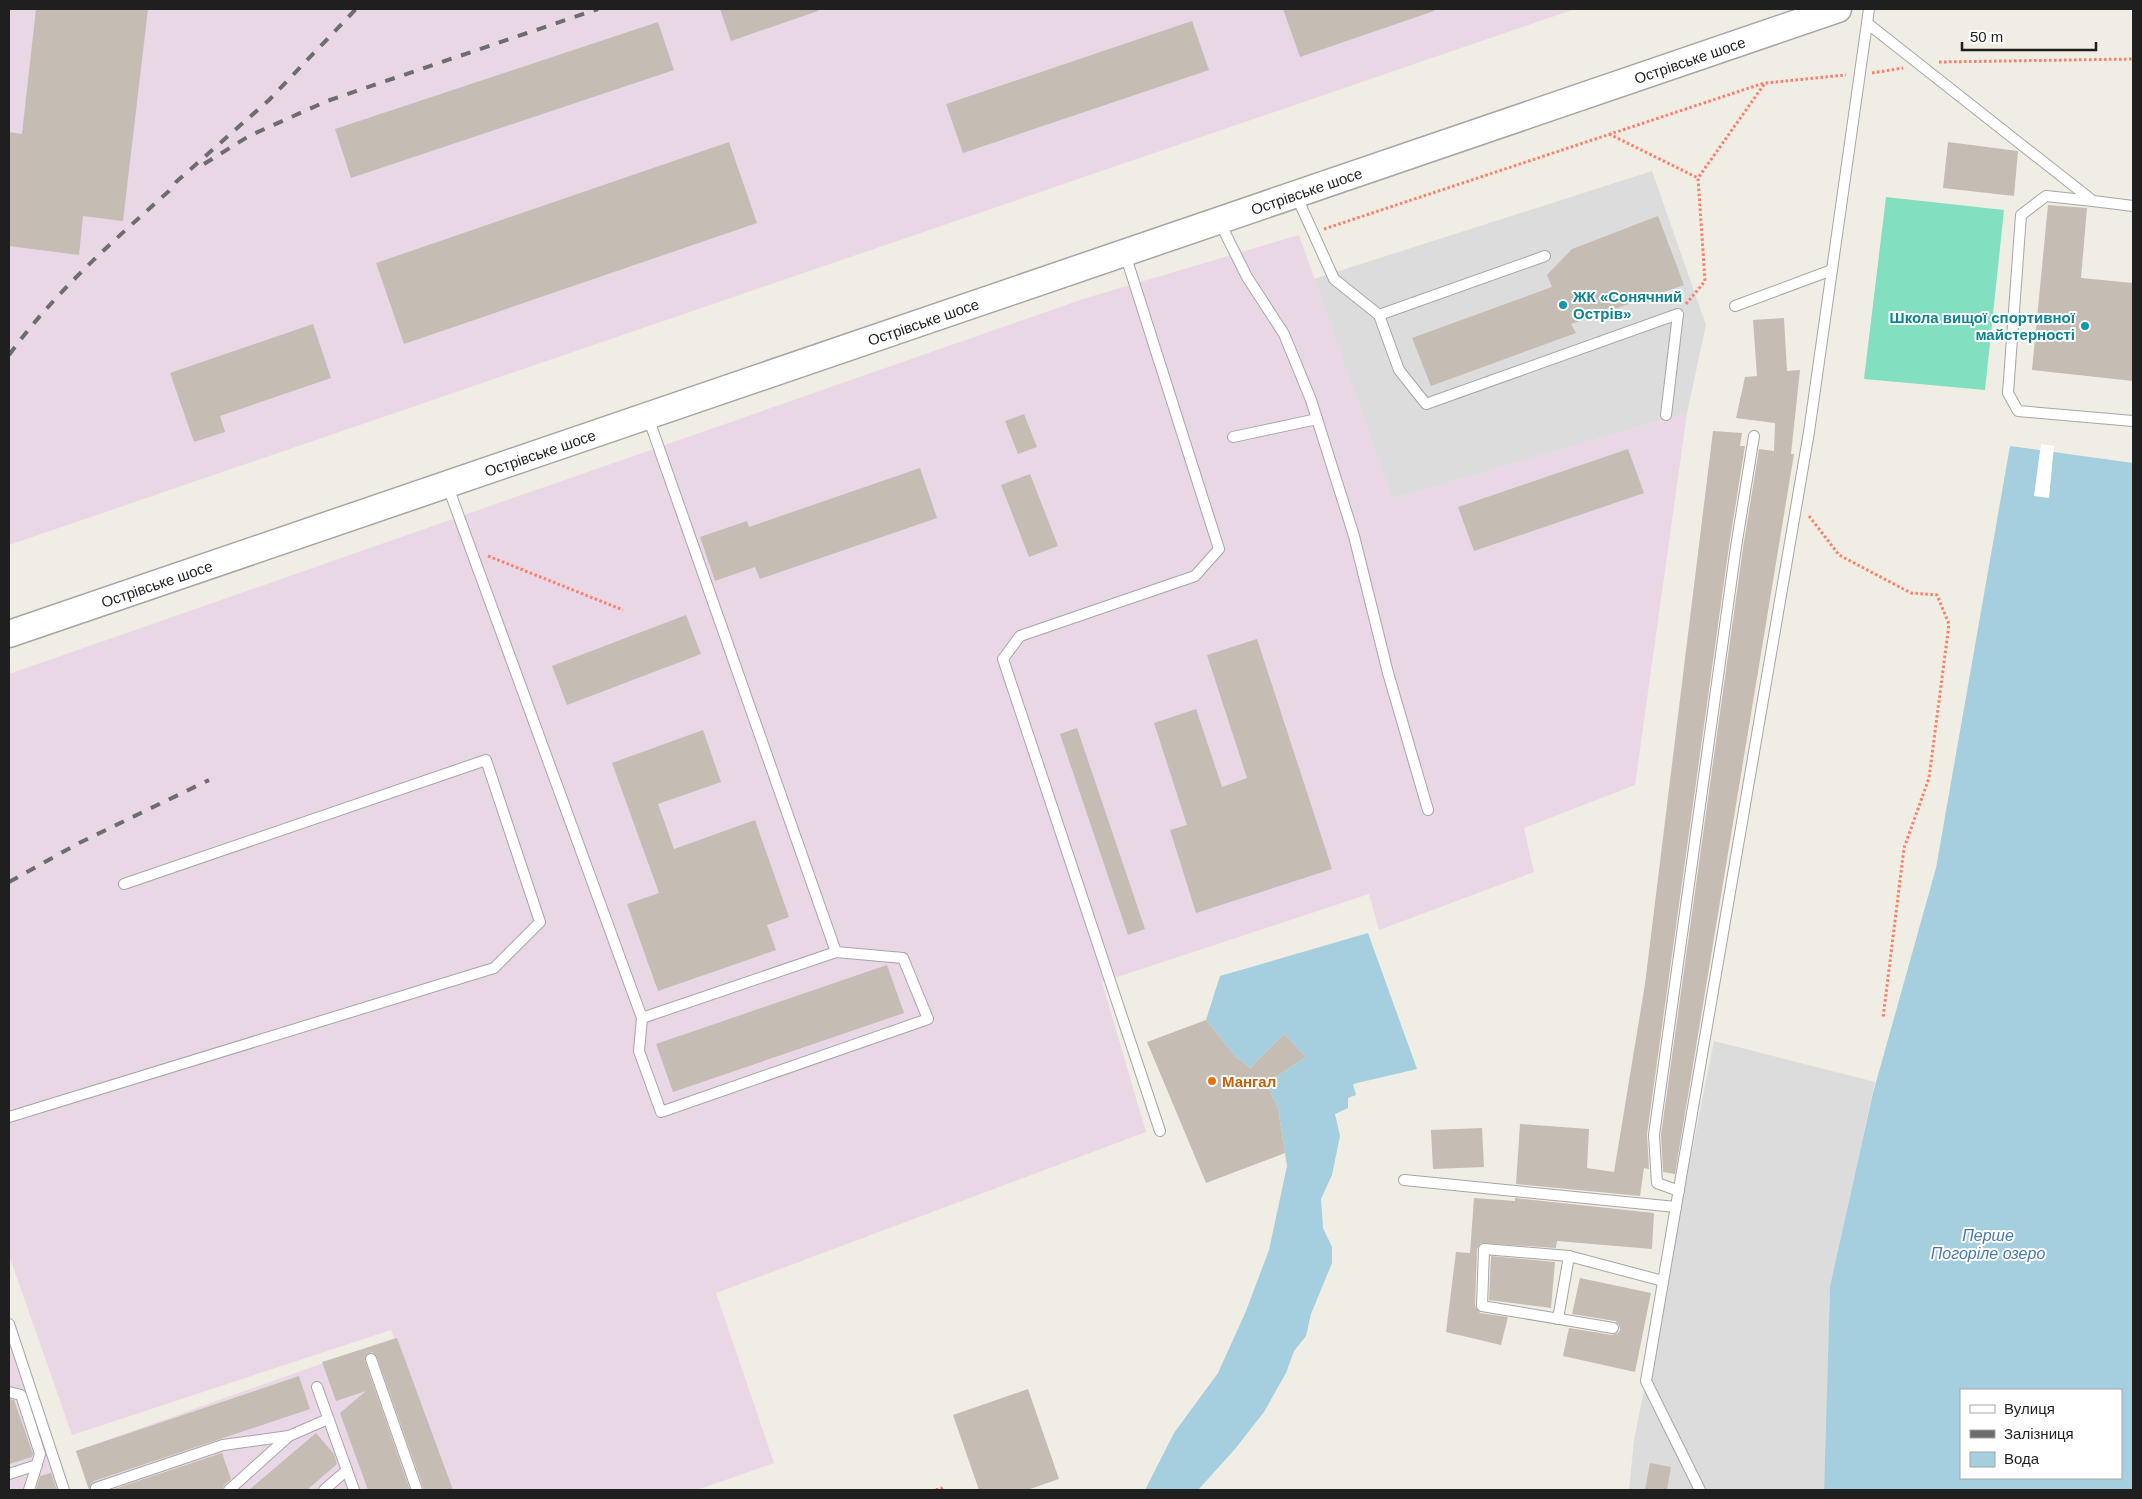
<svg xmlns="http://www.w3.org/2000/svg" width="2142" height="1499" viewBox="0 0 2142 1499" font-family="Helvetica,sans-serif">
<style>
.residential{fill:#dddcdc}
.industrial{fill:#e9d7e5}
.pitch{fill:#82e0c0}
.water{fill:#a5cfde;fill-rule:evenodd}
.pier{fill:#fff}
.building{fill:#c5bcb4}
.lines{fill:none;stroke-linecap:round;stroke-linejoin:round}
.service-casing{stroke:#a6a6a6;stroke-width:12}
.tertiary-casing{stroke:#a6a6a6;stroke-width:29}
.path{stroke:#fc7f6a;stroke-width:3;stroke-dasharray:2.5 2.5;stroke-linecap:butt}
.service{stroke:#fff;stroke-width:10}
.tertiary{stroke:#fff;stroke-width:26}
.rail{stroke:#6d6d6d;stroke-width:4;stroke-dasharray:10 10;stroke-linecap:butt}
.culture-dot{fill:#0f9aa8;stroke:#fff;stroke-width:2}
.food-dot{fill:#e8710a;stroke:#fff;stroke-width:2}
.labels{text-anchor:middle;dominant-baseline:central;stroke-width:4;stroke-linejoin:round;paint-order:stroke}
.street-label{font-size:15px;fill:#1f1f1f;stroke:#fff}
.culture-label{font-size:15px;font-weight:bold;fill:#0d838f;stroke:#fff;text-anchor:start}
.food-label{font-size:15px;font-weight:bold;fill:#c56008;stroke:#fff;text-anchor:start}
.water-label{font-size:16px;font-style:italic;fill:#4978b0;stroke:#fff}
</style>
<rect width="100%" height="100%" fill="#f0ede5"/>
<g class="residential">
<polygon points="1652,171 1706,325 1687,413 1392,499 1314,279"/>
<polygon points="1714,1041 1875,1082 1830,1286 1824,1490 1629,1490 1634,1440"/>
</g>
<g class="industrial">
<polygon points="9,9 1575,9 9,545"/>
<polygon points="1299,235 1392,499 1687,413 1635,785 1524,828 1534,872 1379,930 1369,894 1102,982 1146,1132 716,1293 774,1463 697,1490 91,1490 76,1451 394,1338 391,1330 72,1435 9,1255 9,674 1083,299"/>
<polygon points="9,1344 23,1386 58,1490 9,1490"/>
</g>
<polygon class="pitch" points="1886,197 2004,210 1985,390 1864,379"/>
<g class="water">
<path d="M2010,446L2133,463V1490H1824L1830,1286L1873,1093L1936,868ZM1961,1390H2121V1478H1961Z"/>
<polygon points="1368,933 1417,1069 1353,1084 1356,1095 1348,1098 1348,1108 1335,1114 1340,1136 1332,1175 1321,1199 1323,1228 1332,1247 1332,1263 1311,1314 1306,1336 1294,1351 1286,1373 1264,1412 1235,1449 1198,1490 1145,1490 1174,1433 1218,1373 1246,1311 1269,1250 1287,1166 1278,1108 1266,1083 1306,1057 1284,1034 1250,1068 1236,1057 1206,1020 1220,976"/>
</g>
<polygon class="pier" points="2041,444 2054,446 2049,498 2034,496"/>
<g class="building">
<polygon points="36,9 148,9 123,221 83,216 79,255 9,246 9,132 22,134"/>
<polygon points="720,9 818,9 818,11 731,41"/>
<polygon points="1283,9 1434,9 1434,11 1300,57"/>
<polygon points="1192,21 1209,70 963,153 946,104"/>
<polygon points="658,22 674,70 351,178 335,129"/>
<polygon points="729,142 757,223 404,344 376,263"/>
<polygon points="1948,142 2018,151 2014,196 1943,188"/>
<polygon points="2048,205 2087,208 2081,278 2133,283 2133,381 2032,370"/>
<polygon points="1658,216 1684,285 1571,324 1576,333 1431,386 1412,338 1552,287 1547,275 1572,249"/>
<polygon points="1784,318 1787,371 1800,370 1791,454 1794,454 1675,1174 1663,1172 1661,1135 1743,548 1759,449 1774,451 1775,423 1736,418 1745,377 1757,376 1753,320"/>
<polygon points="313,324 331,378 220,416 225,432 194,442 170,373"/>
<polygon points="1024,414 1037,447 1018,454 1005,421"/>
<polygon points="1713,431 1742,433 1740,446 1745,446 1729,546 1647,1134 1649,1169 1644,1168 1640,1196 1516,1184 1520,1124 1589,1129 1587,1168 1614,1172 1645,984"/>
<polygon points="1628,449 1644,493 1474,551 1458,507"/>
<polygon points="920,468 937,518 760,579 755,567 715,581 700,537 747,521 749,527"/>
<polygon points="1030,474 1058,546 1029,557 1001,485"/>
<polygon points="686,615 701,654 567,705 552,666"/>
<polygon points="1257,639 1332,869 1196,913 1170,830 1187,825 1154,723 1196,709 1222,787 1247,778 1207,655"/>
<polygon points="1077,728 1145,929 1128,935 1060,734"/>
<polygon points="703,730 721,782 658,804 674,849 755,820 789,917 767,925 776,950 658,991 627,904 659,893 612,763"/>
<polygon points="887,965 904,1013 673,1092 656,1044"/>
<polygon points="1206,1020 1236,1057 1250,1068 1284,1034 1306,1057 1266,1083 1278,1108 1285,1153 1206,1183 1147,1042"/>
<polygon points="1482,1128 1484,1167 1433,1169 1431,1130"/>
<polygon points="1474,1198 1515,1201 1515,1198 1654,1213 1652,1249 1557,1241 1556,1248 1481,1243 1477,1249 1475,1306 1480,1313 1508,1317 1501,1345 1446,1332 1456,1252 1470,1253"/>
<polygon points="1491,1256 1555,1262 1551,1308 1489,1300"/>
<polygon points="1580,1278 1651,1293 1635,1372 1563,1356 1569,1328 1612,1335 1618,1333 1620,1330 1619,1325 1615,1321 1572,1314"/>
<polygon points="397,1338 453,1490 424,1490 377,1357 372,1352 366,1355 365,1361 410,1490 368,1490 340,1413 366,1391 336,1401 322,1362"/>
<polygon points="299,1376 310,1409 94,1481 91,1484 89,1490 76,1451"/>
<polygon points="1028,1389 1059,1479 1027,1490 979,1490 953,1415"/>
<polygon points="9,1399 14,1400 33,1454 32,1457 9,1464"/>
<polygon points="316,1433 334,1454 337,1464 307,1490 249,1490"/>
<polygon points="222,1453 231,1479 224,1485 222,1490 111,1490"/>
<polygon points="1650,1463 1671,1467 1667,1490 1645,1490"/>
<polygon points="51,1473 57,1490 36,1490 40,1476"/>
</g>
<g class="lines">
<defs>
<g id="service">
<polyline points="1867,23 2093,201 2133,206"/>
<polyline points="1296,195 1334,279 1379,315 1399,370 1426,404 1678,314 1666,415"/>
<polyline points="2093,201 2046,196 2021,215 2008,393 2018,411 2133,421"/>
<polyline points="1219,221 1247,277 1284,334 1311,400 1354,536 1388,673 1428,810"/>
<polyline points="1125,254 1219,549 1195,576 1020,636 1003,659 1160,1131"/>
<polyline points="1735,306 1832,270"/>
<polyline points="1379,315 1545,256"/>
<polyline points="1233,437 1317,419"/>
<polyline points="447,484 642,1018 836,952 648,417"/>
<polyline points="642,1018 639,1051 661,1112 928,1019 903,958 836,952"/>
<polyline points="9,1117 494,968 540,922 486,760 124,884"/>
<polyline points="1404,1180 1676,1207"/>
<polyline points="1679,1191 1657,1183 1654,1135 1736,547 1754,436"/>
<polyline points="1569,1256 1484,1249 1482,1306 1613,1328"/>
<polyline points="1558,1319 1569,1256 1663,1281"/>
<polyline points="9,1324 64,1490"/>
<polyline points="371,1359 417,1490"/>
<polyline points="317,1387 354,1490"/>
<polyline points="9,1392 21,1395 40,1454 29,1490"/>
<polyline points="9,1474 37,1465"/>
<polyline points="96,1488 223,1445 289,1436 328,1419"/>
<polyline points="229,1490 289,1436"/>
<polyline points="324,1490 347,1470"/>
<polyline points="1700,1490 1646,1381 1809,432 1869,9"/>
</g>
<g id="tertiary">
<path id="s1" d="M9,634L1838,9"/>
</g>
</defs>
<use href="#service" class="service-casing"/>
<use href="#tertiary" class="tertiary-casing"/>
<g class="path">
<polyline points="1939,62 2133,59"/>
<polyline points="1872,73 1903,68"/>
<polyline points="1609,134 1698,178"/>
<polyline points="1324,229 1764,83"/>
<polyline points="1686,304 1705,281 1698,178 1765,83 1846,75"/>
<polyline points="1809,516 1839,555 1911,593 1937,595 1949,624 1929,778 1904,848 1883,1018"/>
<polyline points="488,556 623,610"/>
<polyline points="936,1490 941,1488 943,1490"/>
</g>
<use href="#service" class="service"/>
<use href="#tertiary" class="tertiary"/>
<g class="rail">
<polyline points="204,164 249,136 327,101 598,9"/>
<path d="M9,355C54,293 112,242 169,191L176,182L269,100L356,9"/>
<polyline points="9,882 79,843 209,780"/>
</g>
</g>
<g class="culture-dot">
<circle cx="1563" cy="305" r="5"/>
<circle cx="2085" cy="326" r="5"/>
</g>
<circle class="food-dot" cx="1212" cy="1081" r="5"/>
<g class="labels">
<g class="street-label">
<text stroke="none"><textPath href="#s1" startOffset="1776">Острівське шосе</textPath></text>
<text stroke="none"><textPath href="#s1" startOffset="1371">Острівське шосе</textPath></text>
<text stroke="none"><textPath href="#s1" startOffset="966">Острівське шосе</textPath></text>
<text stroke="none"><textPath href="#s1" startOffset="561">Острівське шосе</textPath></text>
<text stroke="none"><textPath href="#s1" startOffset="156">Острівське шосе</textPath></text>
</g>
<g class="culture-label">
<text x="1573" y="296">ЖК «Сонячний<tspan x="1573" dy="17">Острів»</tspan></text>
<text x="2075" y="317" text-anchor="end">Школа вищої спортивної<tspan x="2075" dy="17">майстерності</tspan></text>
</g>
<g class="food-label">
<text x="1222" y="1081">Мангал</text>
</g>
<g class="water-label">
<text x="1988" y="1235">Перше<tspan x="1988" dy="18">Погоріле озеро</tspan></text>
</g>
</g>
<rect width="2142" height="1499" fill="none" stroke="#1f1f1f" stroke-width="20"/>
<rect x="1960" y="1389" width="162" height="90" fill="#ffffff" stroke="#a5a5a5"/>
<rect x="1970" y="1405" width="25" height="8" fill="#ffffff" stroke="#a5a5a5"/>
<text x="2004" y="1414" font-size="15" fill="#1f1f1f">Вулиця</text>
<rect x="1970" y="1430" width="25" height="8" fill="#6d6d6d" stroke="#a5a5a5"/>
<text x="2004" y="1439" font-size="15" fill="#1f1f1f">Залізниця</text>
<rect x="1970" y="1452" width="25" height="15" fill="#a5cfde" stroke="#a5a5a5"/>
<text x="2004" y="1464" font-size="15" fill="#1f1f1f">Вода</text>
<path d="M1962 42v8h134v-8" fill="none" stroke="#1f1f1f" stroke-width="2.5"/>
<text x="1970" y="42" font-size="15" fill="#1f1f1f" stroke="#ffffff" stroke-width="4" paint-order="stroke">50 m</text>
</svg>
